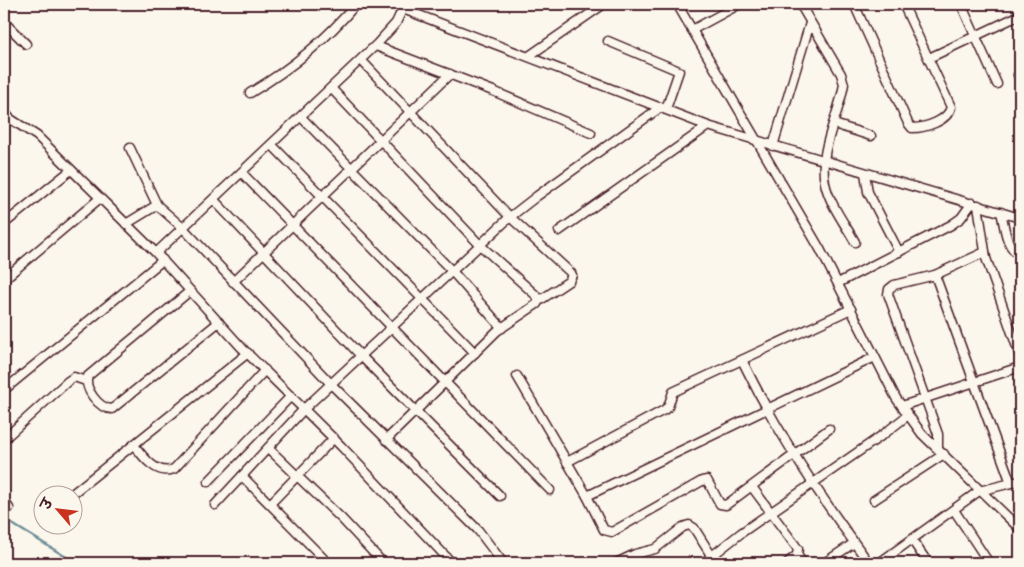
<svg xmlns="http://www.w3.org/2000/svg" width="1024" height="567" viewBox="0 0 1024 567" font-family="'Patrick Hand','Playpen Sans Deva',sans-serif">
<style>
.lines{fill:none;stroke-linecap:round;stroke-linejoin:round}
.stream{stroke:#708f99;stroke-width:2.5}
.minor-casing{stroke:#4a1f2b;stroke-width:11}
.minor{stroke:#fbf7ec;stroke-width:8}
</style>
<rect width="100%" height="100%" fill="#fbf7ec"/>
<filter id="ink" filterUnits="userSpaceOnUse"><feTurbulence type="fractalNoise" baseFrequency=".02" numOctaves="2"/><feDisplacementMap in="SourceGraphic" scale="10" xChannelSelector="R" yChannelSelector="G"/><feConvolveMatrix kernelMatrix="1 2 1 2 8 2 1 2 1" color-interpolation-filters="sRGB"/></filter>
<g filter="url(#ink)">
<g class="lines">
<polyline class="stream" points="4,519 76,563"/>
<defs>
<g id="minor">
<polyline points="390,4 708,126 1020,218"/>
<polyline points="677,4 820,249 896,398 922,434 1020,529"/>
<path d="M800,4L841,74L844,84C839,116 818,151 825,183C829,203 845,224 855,242"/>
<path d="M854,4L908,123L912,128C925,128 948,121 951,107L903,4"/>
<polyline points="961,4 997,84"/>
<polyline points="4,22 26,44"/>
<polyline points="692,30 740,4"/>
<polyline points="608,41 679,71 666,109"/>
<polyline points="376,46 493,91 591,133"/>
<polyline points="529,56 604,4"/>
<polyline points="929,58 1020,15"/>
<polyline points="361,60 510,217 571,273 572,275 569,281 539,301"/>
<polyline points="1018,75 1020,80"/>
<polyline points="331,88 480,245 539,298 537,304 497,331 386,440"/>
<path d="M250,93C289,70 327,39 356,4"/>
<polyline points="4,110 9,118 4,126"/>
<polyline points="301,117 451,270 502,328"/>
<polyline points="9,118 37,136 156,253 242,348 341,446 452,563"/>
<polyline points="834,124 871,136"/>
<polyline points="272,145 475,353"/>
<polyline points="773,146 810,23"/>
<polyline points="130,148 157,205 183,228 332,385 478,530 503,563"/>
<polyline points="242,173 550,490"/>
<polyline points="865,173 868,192 899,252"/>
<polyline points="214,200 362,357 500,496"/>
<polyline points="978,205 986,258 1020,356"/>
<path d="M1001,212C1005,227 1005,247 1020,255"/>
<polyline points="4,224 71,170"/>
<polyline points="126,224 157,205"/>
<polyline points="559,231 708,126"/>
<polyline points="156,253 377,44 396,23 403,8"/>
<polyline points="935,275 1011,483"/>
<polyline points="4,279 99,199"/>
<polyline points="233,282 450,74"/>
<polyline points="838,283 951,225 961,218 972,203"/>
<path d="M190,291L88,376C83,388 99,409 112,409L219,322"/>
<path d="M742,360C778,435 820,496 869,563"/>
<polyline points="517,376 587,496 604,530 612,532 702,481 707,480 720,504 726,505 829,429"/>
<polyline points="4,390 163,260"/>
<polyline points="902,406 1020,367"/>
<polyline points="4,439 68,381 74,377 86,381"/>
<path d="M134,445C143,457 157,476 174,469L265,370"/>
<polyline points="268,448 342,519 383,563"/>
<polyline points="938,448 938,434 888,294 889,289 894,285 935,275 985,252"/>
<polyline points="567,462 664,410 668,407 673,392 851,309"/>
<polyline points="242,476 328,563"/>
<polyline points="208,482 291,396"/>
<polyline points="752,487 798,549 797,555 787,563"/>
<polyline points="72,494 248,353"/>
<polyline points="587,496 875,357"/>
<polyline points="874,500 944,454"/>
<polyline points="4,501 9,508"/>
<polyline points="270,504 334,438"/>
<polyline points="215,505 304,409 510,217 537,196 661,107"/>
<polyline points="954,510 989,563"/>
<polyline points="912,540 928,563"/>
<polyline points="797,555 803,563"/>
<polyline points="616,563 635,554 655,549 683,527 689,525 694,528 716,563"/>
<polyline points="703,563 741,533 884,434 908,415"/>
<polyline points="824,563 854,543"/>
<polyline points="879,563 979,491 1020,481"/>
</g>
</defs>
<use href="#minor" class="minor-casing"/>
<use href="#minor" class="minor"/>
</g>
</g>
<rect width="1024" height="567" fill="none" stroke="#fbf7ec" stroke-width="20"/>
<rect x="10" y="10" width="1004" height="547" fill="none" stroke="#4a1f2b" stroke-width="2" filter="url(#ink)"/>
<g transform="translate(58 510) rotate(298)"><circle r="24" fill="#fbf7ec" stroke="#b4a19f"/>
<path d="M0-4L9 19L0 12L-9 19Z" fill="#c8321e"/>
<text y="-8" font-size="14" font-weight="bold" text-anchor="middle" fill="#4a1f2b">उ</text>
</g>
</svg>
